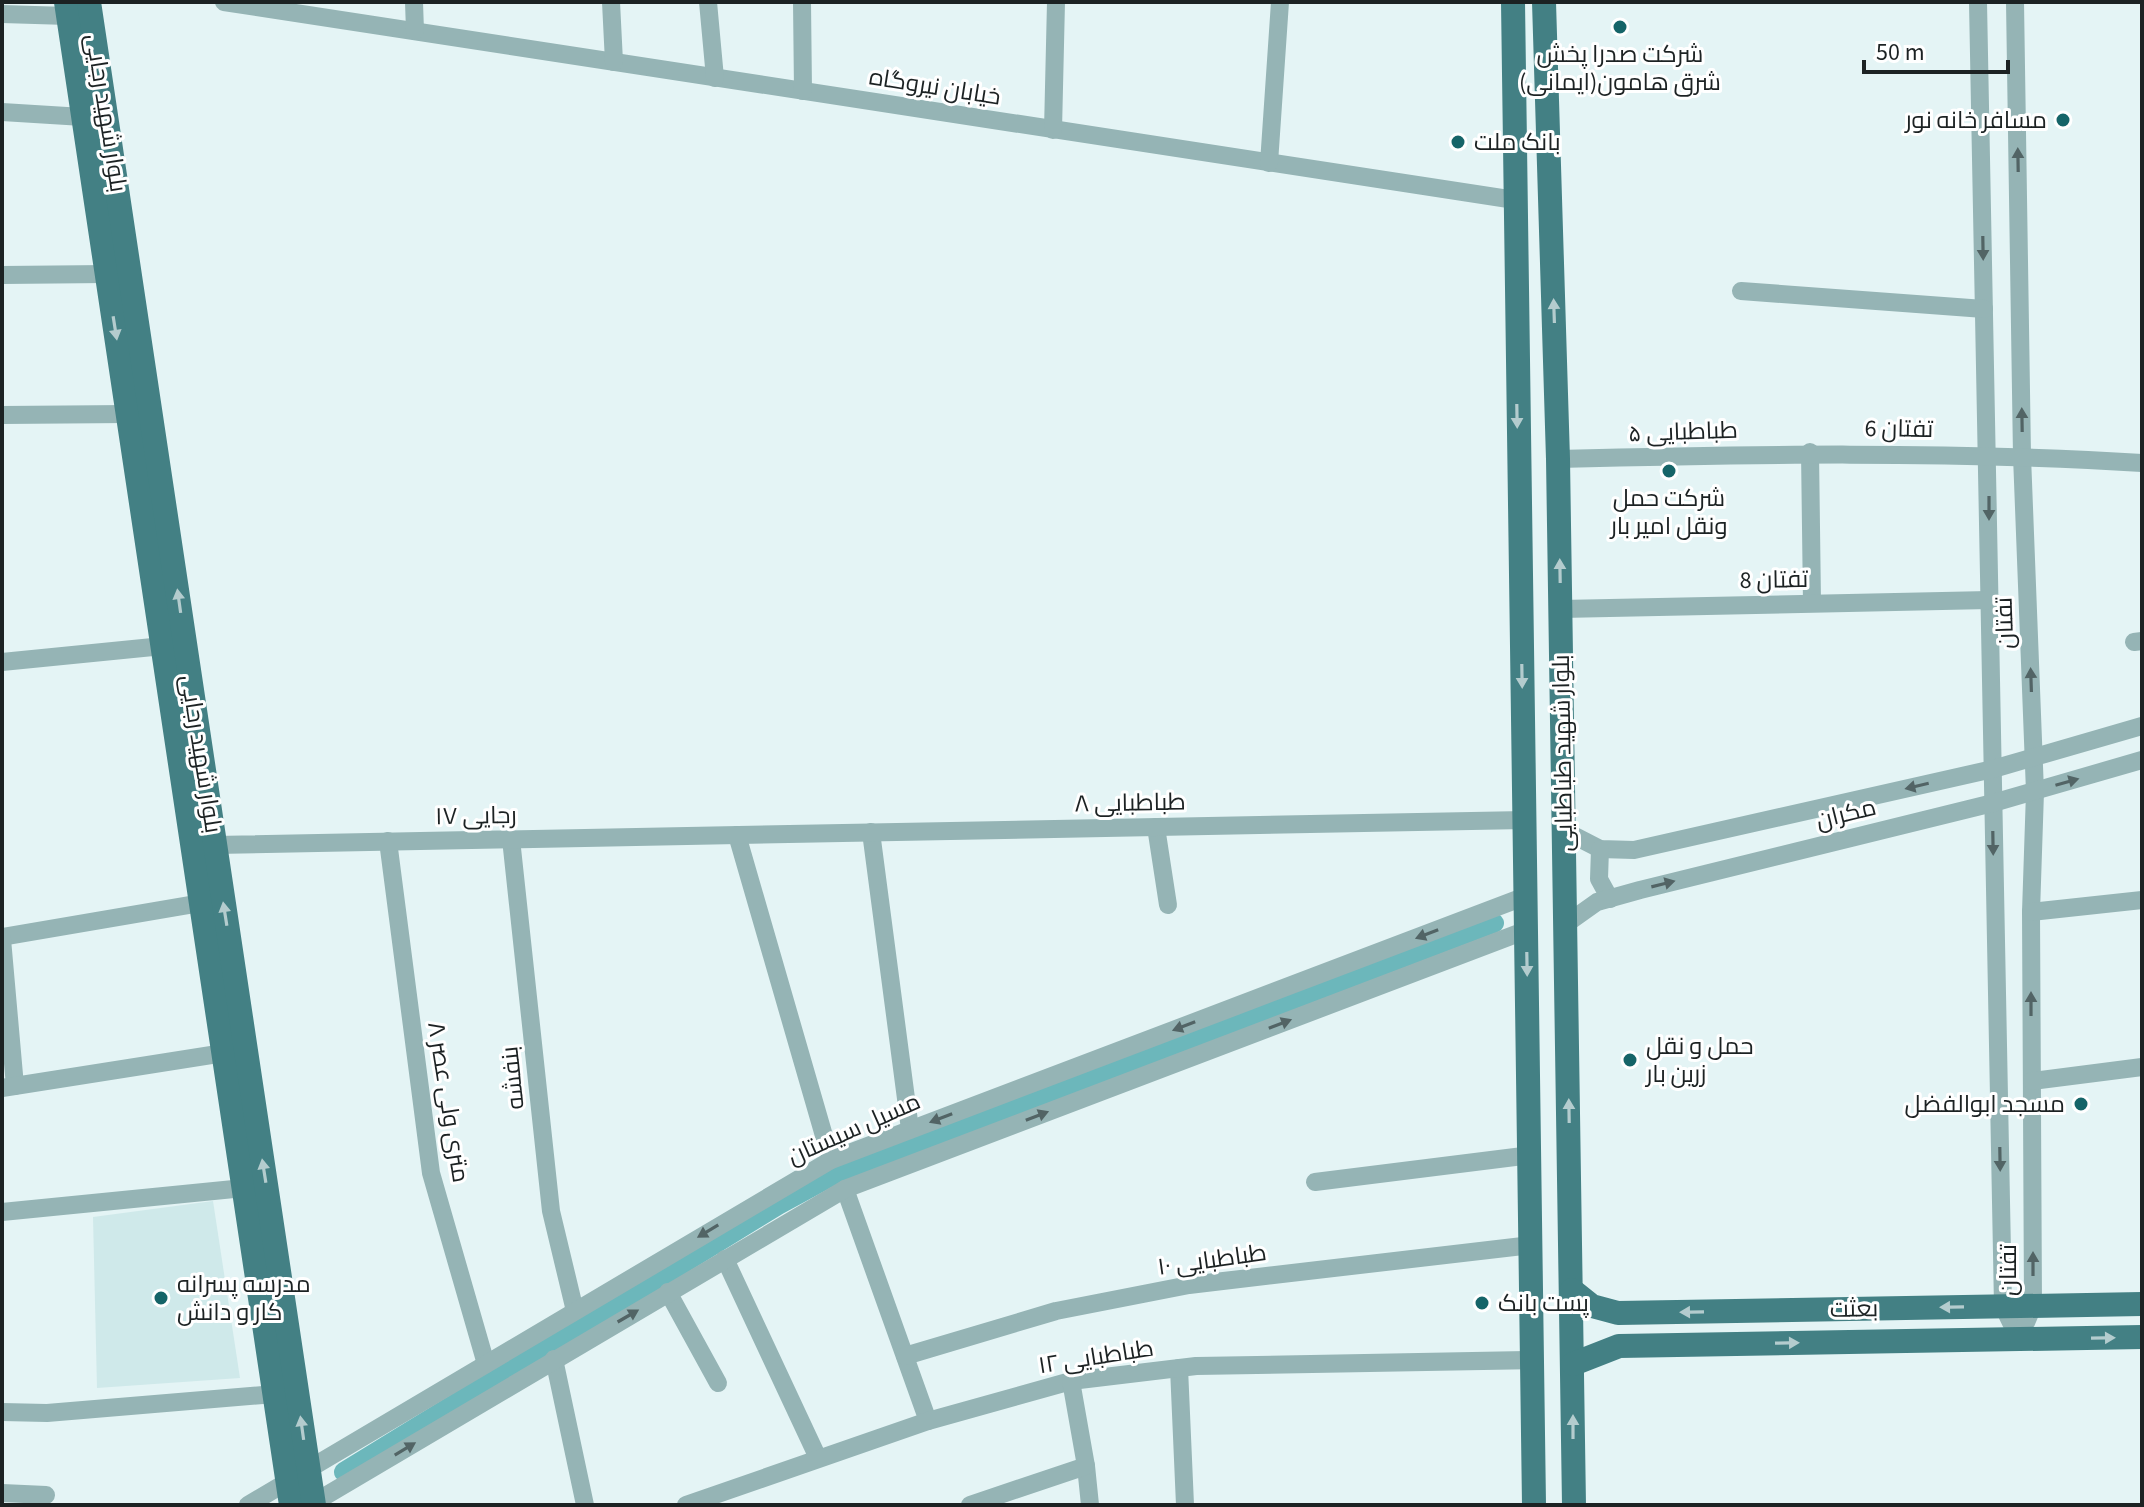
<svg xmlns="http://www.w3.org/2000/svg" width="2144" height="1507" viewBox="0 0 2144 1507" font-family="'Source Sans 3',Cairo,sans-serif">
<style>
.built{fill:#cfe9ea}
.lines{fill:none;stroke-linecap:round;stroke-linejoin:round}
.canal{stroke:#6cb7bb;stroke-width:20}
.minor{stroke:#95b4b5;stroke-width:18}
.major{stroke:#438084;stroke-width:24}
.oneway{fill:#526465}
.oneway2{fill:#b4ccce}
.poi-dot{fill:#156468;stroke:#fff;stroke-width:3}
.labels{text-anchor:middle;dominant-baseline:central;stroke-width:6;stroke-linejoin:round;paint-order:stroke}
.poi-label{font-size:24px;fill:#1c2223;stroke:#fff;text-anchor:start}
.street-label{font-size:24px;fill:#1c2223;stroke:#fff}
</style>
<rect width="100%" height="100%" fill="#e4f4f5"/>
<polygon class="built" points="213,1201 240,1378 97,1388 93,1217"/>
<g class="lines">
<polyline class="canal" points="344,1472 778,1205 837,1173 1494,923"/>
<g class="minor">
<polyline points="224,2 1515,200"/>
<polyline points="414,2 415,31"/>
<polyline points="611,2 614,62"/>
<polyline points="708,2 715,78"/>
<polyline points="802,2 803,91"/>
<polyline points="1978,2 2003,1306 2019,1339"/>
<polyline points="2015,2 2022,456 2035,792 2031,912 2033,1306 2019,1339"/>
<polyline points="2,14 68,16"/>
<polyline points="2,112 83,117"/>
<polyline points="1053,130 1056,2"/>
<polyline points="1269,163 1280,2"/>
<polyline points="2,275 107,274"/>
<polyline points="1741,291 1984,309"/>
<polyline points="2,415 128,414"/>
<polyline points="1810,452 1812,603"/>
<path d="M1558,459C1753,454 1947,451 2142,463"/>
<polyline points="1561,609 1989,600"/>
<polyline points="2134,642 2142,641"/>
<polyline points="2,662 163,646"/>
<polyline points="1156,827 1168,905"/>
<polyline points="1565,831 1600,849 1634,850 1993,769 2142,726"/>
<polyline points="871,832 910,1129"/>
<polyline points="737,835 831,1160"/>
<polyline points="511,839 551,1211 575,1311"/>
<polyline points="388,841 431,1173 486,1364"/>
<polyline points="215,845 1525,820"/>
<polyline points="1600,849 1599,879 1610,899"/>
<polyline points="2031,912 2142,900"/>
<polyline points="1566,924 1597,902 1640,890 1993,803 2142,760"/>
<polyline points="2,937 201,903"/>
<polyline points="2,939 15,1086"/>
<polyline points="2032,1081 2142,1067"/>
<polyline points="2,1088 224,1053"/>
<polyline points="1315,1182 1531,1155"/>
<polyline points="845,1189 928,1421"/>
<polyline points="2,1212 244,1188"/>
<polyline points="725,1259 818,1458"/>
<polyline points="668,1292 718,1383"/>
<polyline points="905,1356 1056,1311 1189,1285 1531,1245"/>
<polyline points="554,1359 585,1505"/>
<polyline points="1179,1368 1185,1505"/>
<polyline points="2,1412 47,1413 275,1394"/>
<polyline points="1086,1466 1090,1505"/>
<polyline points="2,1493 46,1495"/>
<polyline points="248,1505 831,1160 1526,896"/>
<polyline points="310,1505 845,1189 1527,930"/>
<polyline points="686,1505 928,1421 1071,1381 1196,1366 1533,1360"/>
<polyline points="970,1505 1086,1466 1071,1381"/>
</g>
<g class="major">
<polyline points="66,2 291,1505"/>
<polyline points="89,2 314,1505"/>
<polyline points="1513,2 1534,1505"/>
<polyline points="1544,2 1558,459 1574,1505"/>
<polyline points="1572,1290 1592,1306 1618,1313 2142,1304"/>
<polyline points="1573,1364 1619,1346 2142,1337"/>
</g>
</g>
<defs><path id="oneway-solid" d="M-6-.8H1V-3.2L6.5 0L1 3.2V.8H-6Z" transform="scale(2)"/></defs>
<g class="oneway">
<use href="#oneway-solid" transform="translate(2018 160) rotate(-91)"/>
<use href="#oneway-solid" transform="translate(1983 248) rotate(89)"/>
<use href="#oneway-solid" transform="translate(2022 420) rotate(-91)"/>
<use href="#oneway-solid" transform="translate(1989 508) rotate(90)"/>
<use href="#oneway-solid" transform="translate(2031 680) rotate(-92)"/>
<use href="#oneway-solid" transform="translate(2067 782) rotate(-16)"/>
<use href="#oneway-solid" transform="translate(1917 786) rotate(167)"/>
<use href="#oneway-solid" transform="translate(1993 843) rotate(89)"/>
<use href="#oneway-solid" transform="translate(1663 884) rotate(-14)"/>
<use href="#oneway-solid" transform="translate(1427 934) rotate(159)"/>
<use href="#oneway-solid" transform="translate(2031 1004) rotate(-90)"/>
<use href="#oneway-solid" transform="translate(1280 1024) rotate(-21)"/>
<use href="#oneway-solid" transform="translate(1184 1026) rotate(159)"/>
<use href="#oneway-solid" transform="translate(1037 1116) rotate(-21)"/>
<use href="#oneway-solid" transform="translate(941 1118) rotate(159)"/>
<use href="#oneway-solid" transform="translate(2000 1159) rotate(89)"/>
<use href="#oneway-solid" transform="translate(708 1231) rotate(149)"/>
<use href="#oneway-solid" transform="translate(2033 1264) rotate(-90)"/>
<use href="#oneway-solid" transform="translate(628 1316) rotate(-30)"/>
<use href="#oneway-solid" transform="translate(405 1449) rotate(-31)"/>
</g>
<g class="oneway2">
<use href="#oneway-solid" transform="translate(1554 311) rotate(-92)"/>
<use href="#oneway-solid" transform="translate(115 328) rotate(81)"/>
<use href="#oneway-solid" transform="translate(1517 416) rotate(89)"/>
<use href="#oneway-solid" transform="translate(1560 571) rotate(-91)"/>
<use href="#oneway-solid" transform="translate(179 601) rotate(-98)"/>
<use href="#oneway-solid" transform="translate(1522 676) rotate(89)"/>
<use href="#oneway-solid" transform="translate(225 914) rotate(-99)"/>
<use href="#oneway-solid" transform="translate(1527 964) rotate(89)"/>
<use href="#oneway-solid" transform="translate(1569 1111) rotate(-91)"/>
<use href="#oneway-solid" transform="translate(264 1171) rotate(-99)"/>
<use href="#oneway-solid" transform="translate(1952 1307) rotate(179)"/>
<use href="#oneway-solid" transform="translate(1692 1312) rotate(179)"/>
<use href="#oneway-solid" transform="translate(2103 1338) rotate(-1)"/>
<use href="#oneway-solid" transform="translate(1787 1343) rotate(-1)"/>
<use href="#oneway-solid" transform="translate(1573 1427) rotate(-90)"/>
<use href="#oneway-solid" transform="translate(302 1428) rotate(-98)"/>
</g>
<g class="poi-dot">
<circle cx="1620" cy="27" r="8"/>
<circle cx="2063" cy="120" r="8"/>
<circle cx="1458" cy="142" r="8"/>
<circle cx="1669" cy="471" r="8"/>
<circle cx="1630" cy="1060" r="8"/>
<circle cx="2081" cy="1104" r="8"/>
<circle cx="161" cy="1298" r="8"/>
<circle cx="1482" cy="1303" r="8"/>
</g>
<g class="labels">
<g class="poi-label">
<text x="1620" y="54" text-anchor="middle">شرکت صدرا پخش<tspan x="1620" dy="28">شرق هامون(ایمانی)</tspan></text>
<text x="2047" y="120" text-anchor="end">مسافر خانه نور</text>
<text x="1474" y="142">بانک ملت</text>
<text x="1669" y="498" text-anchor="middle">شرکت حمل<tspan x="1669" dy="28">ونقل امیر بار</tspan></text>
<text x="1646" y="1046">حمل و نقل<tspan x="1646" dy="28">زرین بار</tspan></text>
<text x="2065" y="1104" text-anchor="end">مسجد ابوالفضل</text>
<text x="177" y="1284">مدرسه پسرانه<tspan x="177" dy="28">کار و دانش</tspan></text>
<text x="1498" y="1303">پست بانک</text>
</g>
<g class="street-label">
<text transform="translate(935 87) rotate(9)">خیابان نیروگاه</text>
<text transform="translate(106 113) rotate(81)">بلوار شهید رجایی</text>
<text transform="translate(1899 429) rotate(1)">تفتان 6</text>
<text transform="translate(1683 432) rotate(-2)">طباطبایی ۵</text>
<text transform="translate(1774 580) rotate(-1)">تفتان 8</text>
<text transform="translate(2005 623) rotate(-92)">تفتان</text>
<text transform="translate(1563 753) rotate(-91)">بلوار شهید طباطبایی</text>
<text transform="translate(201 754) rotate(81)">بلوار شهید رجایی</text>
<text transform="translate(1130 803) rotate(-1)">طباطبایی ۸</text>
<text transform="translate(1846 814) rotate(-14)">مکران</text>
<text transform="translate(476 816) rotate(-1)">رجایی ۱۷</text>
<text transform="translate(513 1078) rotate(-96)">بنفشه</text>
<text transform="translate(448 1102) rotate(81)">۸ متری ولی عصر</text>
<text transform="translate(854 1129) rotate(-24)">مسیل سیستان</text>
<text transform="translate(1212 1260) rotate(-8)">طباطبایی ۱۰</text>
<text transform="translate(2008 1270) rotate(-90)">تفتان</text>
<text transform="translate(1854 1309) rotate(-1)">بعثت</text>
<text transform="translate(1096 1357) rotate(-9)">طباطبایی ۱۲</text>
</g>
</g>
<rect width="2144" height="1507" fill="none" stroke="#1c2223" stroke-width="8"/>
<path d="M1864 60v12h144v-12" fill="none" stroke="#1c2223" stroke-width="4"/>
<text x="1876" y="60" font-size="24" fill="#1c2223" stroke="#ffffff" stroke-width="6" paint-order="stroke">50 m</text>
</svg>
